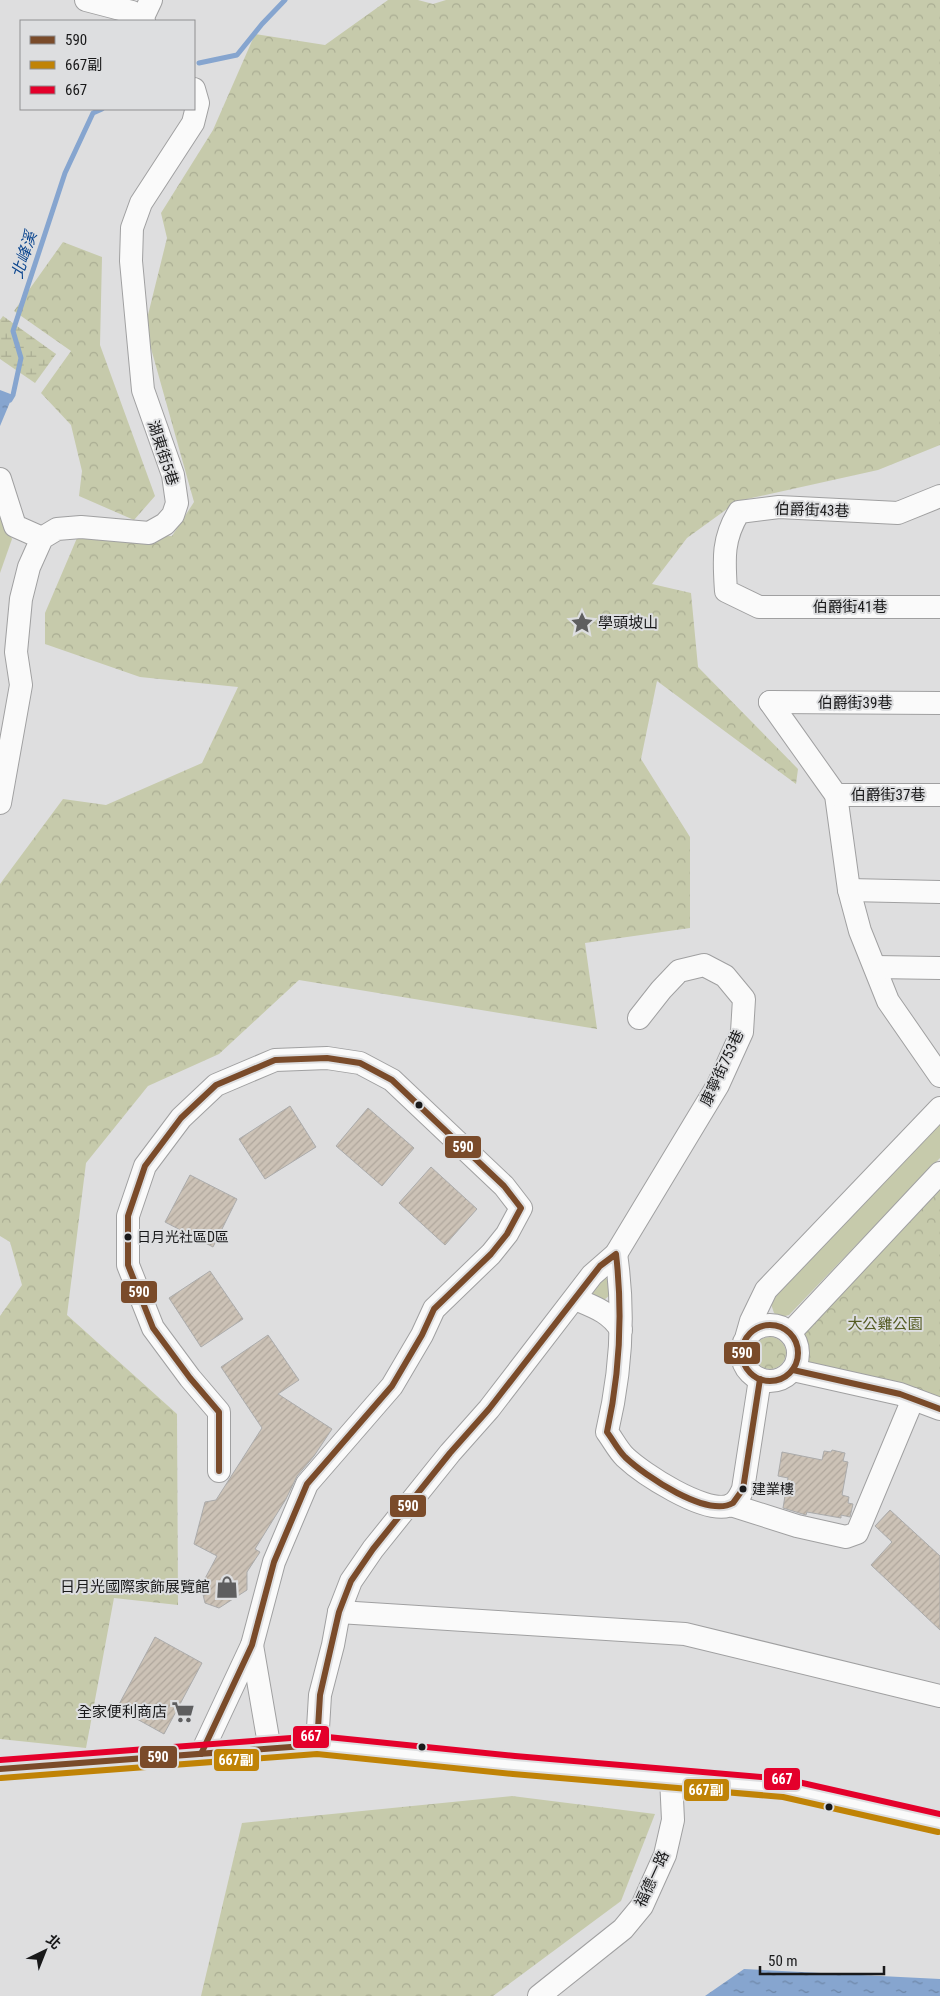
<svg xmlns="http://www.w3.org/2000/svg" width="940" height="1996" viewBox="0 0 940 1996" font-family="'Roboto Condensed','Noto Sans TC',sans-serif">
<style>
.grass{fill:#c6caab}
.forest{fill:url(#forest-crowns)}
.wetland{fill:url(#wetland-marsh)}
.water{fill:url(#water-ripples)}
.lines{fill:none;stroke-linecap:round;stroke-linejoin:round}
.stream{stroke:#86a5cf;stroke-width:5}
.building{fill:url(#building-hatch);stroke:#ababab}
.minor-casing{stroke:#a0a0a1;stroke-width:24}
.minor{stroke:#fafafa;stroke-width:22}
.bus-1-casing{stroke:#dddee0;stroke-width:10}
.bus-2-casing{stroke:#dddee0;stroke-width:10}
.bus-3-casing{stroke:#dddee0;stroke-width:10}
.bus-1{stroke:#7a4b2a;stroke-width:6}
.bus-2{stroke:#c08306;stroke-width:6}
.bus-3{stroke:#e4002b;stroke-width:6}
.bus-dot{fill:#19191a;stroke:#dddee0;stroke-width:2}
.labels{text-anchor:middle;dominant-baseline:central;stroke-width:4;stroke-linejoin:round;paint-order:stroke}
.bus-label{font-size:14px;fill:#19191a;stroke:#dddee0;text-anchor:start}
.street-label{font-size:15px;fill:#19191a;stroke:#dddee0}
.poi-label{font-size:15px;fill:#19191a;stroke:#dddee0;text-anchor:end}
.park-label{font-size:15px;fill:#545b22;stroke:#dddee0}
.water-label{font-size:16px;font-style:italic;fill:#0c468f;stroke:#dddee0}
.line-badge{stroke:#dddee0;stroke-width:2}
.badge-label{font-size:14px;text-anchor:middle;font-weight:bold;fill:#fff}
</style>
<defs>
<pattern id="forest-crowns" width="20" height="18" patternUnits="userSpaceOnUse" patternTransform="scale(1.25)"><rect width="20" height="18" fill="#c6caab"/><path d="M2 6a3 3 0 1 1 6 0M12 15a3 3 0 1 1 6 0" fill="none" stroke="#aaad93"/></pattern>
<pattern id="wetland-marsh" width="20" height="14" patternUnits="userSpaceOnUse" patternTransform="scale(1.25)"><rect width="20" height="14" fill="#c6caab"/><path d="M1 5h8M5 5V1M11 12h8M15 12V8" fill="none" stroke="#aaad93"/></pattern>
<pattern id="water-ripples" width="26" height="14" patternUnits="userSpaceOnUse" patternTransform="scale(1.25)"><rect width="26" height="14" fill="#86a5cf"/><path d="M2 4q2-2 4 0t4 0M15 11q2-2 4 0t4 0" fill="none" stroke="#6d86a7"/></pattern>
<pattern id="building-hatch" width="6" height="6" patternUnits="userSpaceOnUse" patternTransform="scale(1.25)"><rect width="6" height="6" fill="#ccc2b6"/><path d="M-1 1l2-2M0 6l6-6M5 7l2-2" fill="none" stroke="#afa69c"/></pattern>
</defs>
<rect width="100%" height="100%" fill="#dededf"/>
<g class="grass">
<polygon points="0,513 12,539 0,573"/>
<polygon points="940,1122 940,1158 789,1315 781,1317 774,1313 770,1301"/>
<polygon points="604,1276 610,1282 610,1295 604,1300 596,1301 586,1285"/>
</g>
<g class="forest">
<polygon points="388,0 418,0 433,4 446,0 940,0 940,445 878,470 738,501 687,538 652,584 691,593 698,667 798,769 796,784 657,681 641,759 690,837 690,928 585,943 597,1029 299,980 219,1054 148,1086 86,1163 67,1315 177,1414 178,1605 114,1598 86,1748 0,1739 0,1316 22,1285 10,1242 0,1236 0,884 63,799 106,805 202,763 238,687 140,677 45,644 45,613 77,538 172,536 194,502 145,327 167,238 161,213 213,130 255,34 325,45"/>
<polygon points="63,242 102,257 100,345 155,496 134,520 79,496 82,471 71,425 41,393 71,351 14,311"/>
<polygon points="940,1187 940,1400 803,1365 806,1353 801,1331"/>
<circle cx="770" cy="1353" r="16"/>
<polygon points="512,1796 655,1814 621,1901 493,1996 201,1996 242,1823"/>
</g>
<polygon class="wetland" points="3,316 56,354 35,383 0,359 0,320"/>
<g class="water">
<polygon points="0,390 13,395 0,426"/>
<polygon points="744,1969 940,1979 940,1996 705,1996"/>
</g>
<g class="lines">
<g class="stream">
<polyline points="199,63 237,55 262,24 285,0"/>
<polyline points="10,400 13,395 21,358 13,331 65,173 93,113 102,109"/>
</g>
</g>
<g class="building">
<polygon points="290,1106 316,1147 265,1179 239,1139"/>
<polygon points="368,1108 414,1148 382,1186 336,1146"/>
<polygon points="431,1167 477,1209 445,1245 399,1203"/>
<polygon points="190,1175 237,1199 213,1247 165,1222"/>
<polygon points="210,1271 243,1319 201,1347 169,1298"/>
<polygon points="268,1335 299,1380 278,1394 332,1429 314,1456 297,1476 286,1499 255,1549 260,1552 247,1572 247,1590 219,1608 205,1603 201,1586 217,1556 194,1544 205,1502 216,1500 262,1428 221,1367"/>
<polygon points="832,1450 845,1453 843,1461 848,1462 842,1495 849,1497 848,1503 853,1504 850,1517 841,1515 841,1518 807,1512 806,1515 783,1508 788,1478 778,1476 782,1452 822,1460 824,1451 831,1452"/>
<polygon points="890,1510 940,1556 940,1630 871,1565 892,1542 875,1526"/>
<polygon points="155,1637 202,1663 164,1734 117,1708"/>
</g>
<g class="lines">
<defs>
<g id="minor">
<polyline points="86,0 132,12 142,19"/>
<polyline points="144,21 142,19 151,0"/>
<polyline points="0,479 15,526 42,538"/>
<path d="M940,496L898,513L779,507L739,512C722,539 724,560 726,591L759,607H940"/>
<polyline points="770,702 836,795 849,890 860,931 888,1001 940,1076"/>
<polyline points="770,702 940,703"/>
<polyline points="836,795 940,795"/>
<polyline points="0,803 21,685 16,652 21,599 29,567 42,538 57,529 81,527 149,533 165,524 173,515 177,503 173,475 143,390 131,261 132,228 141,203 193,123 198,103 194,89"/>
<polyline points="849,890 940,892"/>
<polyline points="875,967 940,968"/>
<path d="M616,1254C625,1314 621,1373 607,1432C613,1440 618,1450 625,1457C643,1474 703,1513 728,1506C736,1504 740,1496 743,1489L760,1379"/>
<path d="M575,1299C594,1307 610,1312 621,1330"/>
<circle cx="770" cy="1353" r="28"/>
<polyline points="790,1333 940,1173"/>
<polyline points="747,1335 751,1321 766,1290 940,1108"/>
<polyline points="793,1370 900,1394 940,1409"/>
<polyline points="731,1505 797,1526 846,1537 857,1533 913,1399"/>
<polyline points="339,1612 685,1634 940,1696"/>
<polyline points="252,1645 270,1750"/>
<polyline points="317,1745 320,1695 333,1645 339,1612 351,1581 373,1549 450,1453 489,1409 592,1275 616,1254 718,1085 742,1032 744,999 725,976 704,965 679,971 661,990 639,1018"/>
<polyline points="201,1754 252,1645 274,1562 307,1484 392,1386 422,1335 434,1309 491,1254 507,1234 521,1208 504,1186 392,1080 360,1063 327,1058 275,1060 216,1085 181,1118 145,1166 128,1216 128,1265 153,1328 190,1378 219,1412 219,1471"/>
<polyline points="0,1769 317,1745 514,1765 784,1788 940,1823"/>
<polyline points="539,1996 623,1929 642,1906 665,1855 673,1820 671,1778"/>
</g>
</defs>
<use href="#minor" class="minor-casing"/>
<use href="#minor" class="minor"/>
<defs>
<g id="bus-1">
<circle cx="770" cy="1353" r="28"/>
<polyline points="793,1370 900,1394 940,1409"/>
<path d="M317,1745L320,1695L339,1612L351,1581L373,1549L450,1453L489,1409L600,1266L616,1254C623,1315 620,1372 607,1432C613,1440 618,1450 625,1457C645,1476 707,1518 733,1503L743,1489L760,1379"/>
<polyline points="201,1754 252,1645 274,1562 307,1484 392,1386 422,1335 434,1309 491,1254 507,1234 521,1208 504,1186 392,1080 360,1063 327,1058 275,1060 216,1085 181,1118 145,1166 128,1216 128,1265 153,1328 190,1378 219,1412 219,1471"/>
<polyline points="0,1769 317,1745"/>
</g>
<polyline id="bus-2" points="1,1778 317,1754 513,1774 783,1797 938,1832"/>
<polyline id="bus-3" points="0,1760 318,1736 515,1756 785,1779 940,1814"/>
</defs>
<use href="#bus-1" class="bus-1-casing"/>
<use href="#bus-2" class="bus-2-casing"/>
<use href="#bus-3" class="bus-3-casing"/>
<use href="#bus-1" class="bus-1"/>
<use href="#bus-2" class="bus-2"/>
<use href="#bus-3" class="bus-3"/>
</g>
<defs>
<symbol id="sight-bare" viewBox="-9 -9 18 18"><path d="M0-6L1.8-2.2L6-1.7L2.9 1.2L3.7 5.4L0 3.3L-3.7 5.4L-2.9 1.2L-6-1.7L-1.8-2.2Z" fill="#5e5e5f" stroke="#dddee0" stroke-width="2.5" paint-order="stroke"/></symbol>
<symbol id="shop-bare" viewBox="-9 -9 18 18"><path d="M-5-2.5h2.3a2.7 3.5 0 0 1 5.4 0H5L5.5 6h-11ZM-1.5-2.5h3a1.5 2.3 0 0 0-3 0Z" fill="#5e5e5f" stroke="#dddee0" stroke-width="2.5" paint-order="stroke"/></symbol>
<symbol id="supermarket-bare" viewBox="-9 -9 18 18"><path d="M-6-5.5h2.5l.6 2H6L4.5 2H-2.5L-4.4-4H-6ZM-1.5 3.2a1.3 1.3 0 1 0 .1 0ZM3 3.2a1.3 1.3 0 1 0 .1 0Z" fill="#5e5e5f" stroke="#dddee0" stroke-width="2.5" paint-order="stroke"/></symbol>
</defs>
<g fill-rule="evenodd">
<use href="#sight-bare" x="566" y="607" width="32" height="32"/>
<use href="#shop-bare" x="211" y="1571" width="32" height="32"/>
<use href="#supermarket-bare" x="167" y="1696" width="32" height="32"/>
</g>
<g class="bus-dot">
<circle cx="419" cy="1105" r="4.5"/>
<circle cx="128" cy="1237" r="4.5"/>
<circle cx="743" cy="1489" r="4.5"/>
<circle cx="422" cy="1747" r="4.5"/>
<circle cx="829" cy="1807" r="4.5"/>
</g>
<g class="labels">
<g class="bus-label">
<text x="137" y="1237">日月光社區D區</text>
<text x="752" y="1489">建業樓</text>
</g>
<g class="street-label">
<text transform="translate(163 453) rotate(72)">湖東街5巷</text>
<text transform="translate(812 510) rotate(2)">伯爵街43巷</text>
<text x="850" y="607">伯爵街41巷</text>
<text x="855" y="703">伯爵街39巷</text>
<text x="888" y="795">伯爵街37巷</text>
<text transform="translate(722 1068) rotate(-65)">康寧街753巷</text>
<text transform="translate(652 1879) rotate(-65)">福德一路</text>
</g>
<g class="poi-label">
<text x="598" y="623" text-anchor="start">學頭坡山</text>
<text x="210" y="1587">日月光國際家飾展覽館</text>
<text x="167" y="1712">全家便利商店</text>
</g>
<g class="park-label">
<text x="885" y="1324">大公雞公園</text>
</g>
<g class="water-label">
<text transform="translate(24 255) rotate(-72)">北峰溪</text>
</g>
</g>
<g class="line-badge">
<rect x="444" y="1135" width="38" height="24" rx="5" fill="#7a4b2a"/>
<rect x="120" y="1280" width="38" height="24" rx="5" fill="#7a4b2a"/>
<rect x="723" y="1341" width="38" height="24" rx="5" fill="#7a4b2a"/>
<rect x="389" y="1494" width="38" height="24" rx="5" fill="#7a4b2a"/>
<rect x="292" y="1725" width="38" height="24" rx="5" fill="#e4002b"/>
<rect x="139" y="1745" width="39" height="24" rx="5" fill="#7a4b2a"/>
<rect x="213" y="1748" width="47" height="24" rx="5" fill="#c08306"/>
<rect x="763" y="1767" width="38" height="24" rx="5" fill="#e4002b"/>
<rect x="683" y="1778" width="47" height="24" rx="5" fill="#c08306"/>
</g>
<g class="badge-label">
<text x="463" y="1152">590</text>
<text x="139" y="1297">590</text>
<text x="742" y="1358">590</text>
<text x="408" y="1511">590</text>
<text x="311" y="1741">667</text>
<text x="158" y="1762">590</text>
<text x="236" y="1765">667副</text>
<text x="782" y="1784">667</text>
<text x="706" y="1795">667副</text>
</g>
<rect x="20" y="20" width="175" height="90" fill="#dddee0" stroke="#8f8f91"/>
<rect x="30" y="36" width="25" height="8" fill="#7a4b2a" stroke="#8f8f91"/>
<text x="65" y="45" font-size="15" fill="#19191a">590</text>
<rect x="30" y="61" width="25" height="8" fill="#c08306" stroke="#8f8f91"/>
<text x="65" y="70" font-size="15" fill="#19191a">667副</text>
<rect x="30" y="86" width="25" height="8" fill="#e4002b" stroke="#8f8f91"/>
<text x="65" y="95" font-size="15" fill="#19191a">667</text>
<g transform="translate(45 1951) rotate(43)" stroke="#dddee0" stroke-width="4" paint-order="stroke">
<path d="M0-4L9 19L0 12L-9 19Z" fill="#19191a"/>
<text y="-8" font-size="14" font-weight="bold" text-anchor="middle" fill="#19191a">北</text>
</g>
<path d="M760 1966v8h124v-8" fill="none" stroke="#19191a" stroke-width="2.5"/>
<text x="768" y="1966" font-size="15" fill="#19191a" stroke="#dddee0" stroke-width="4" paint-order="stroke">50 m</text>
</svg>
